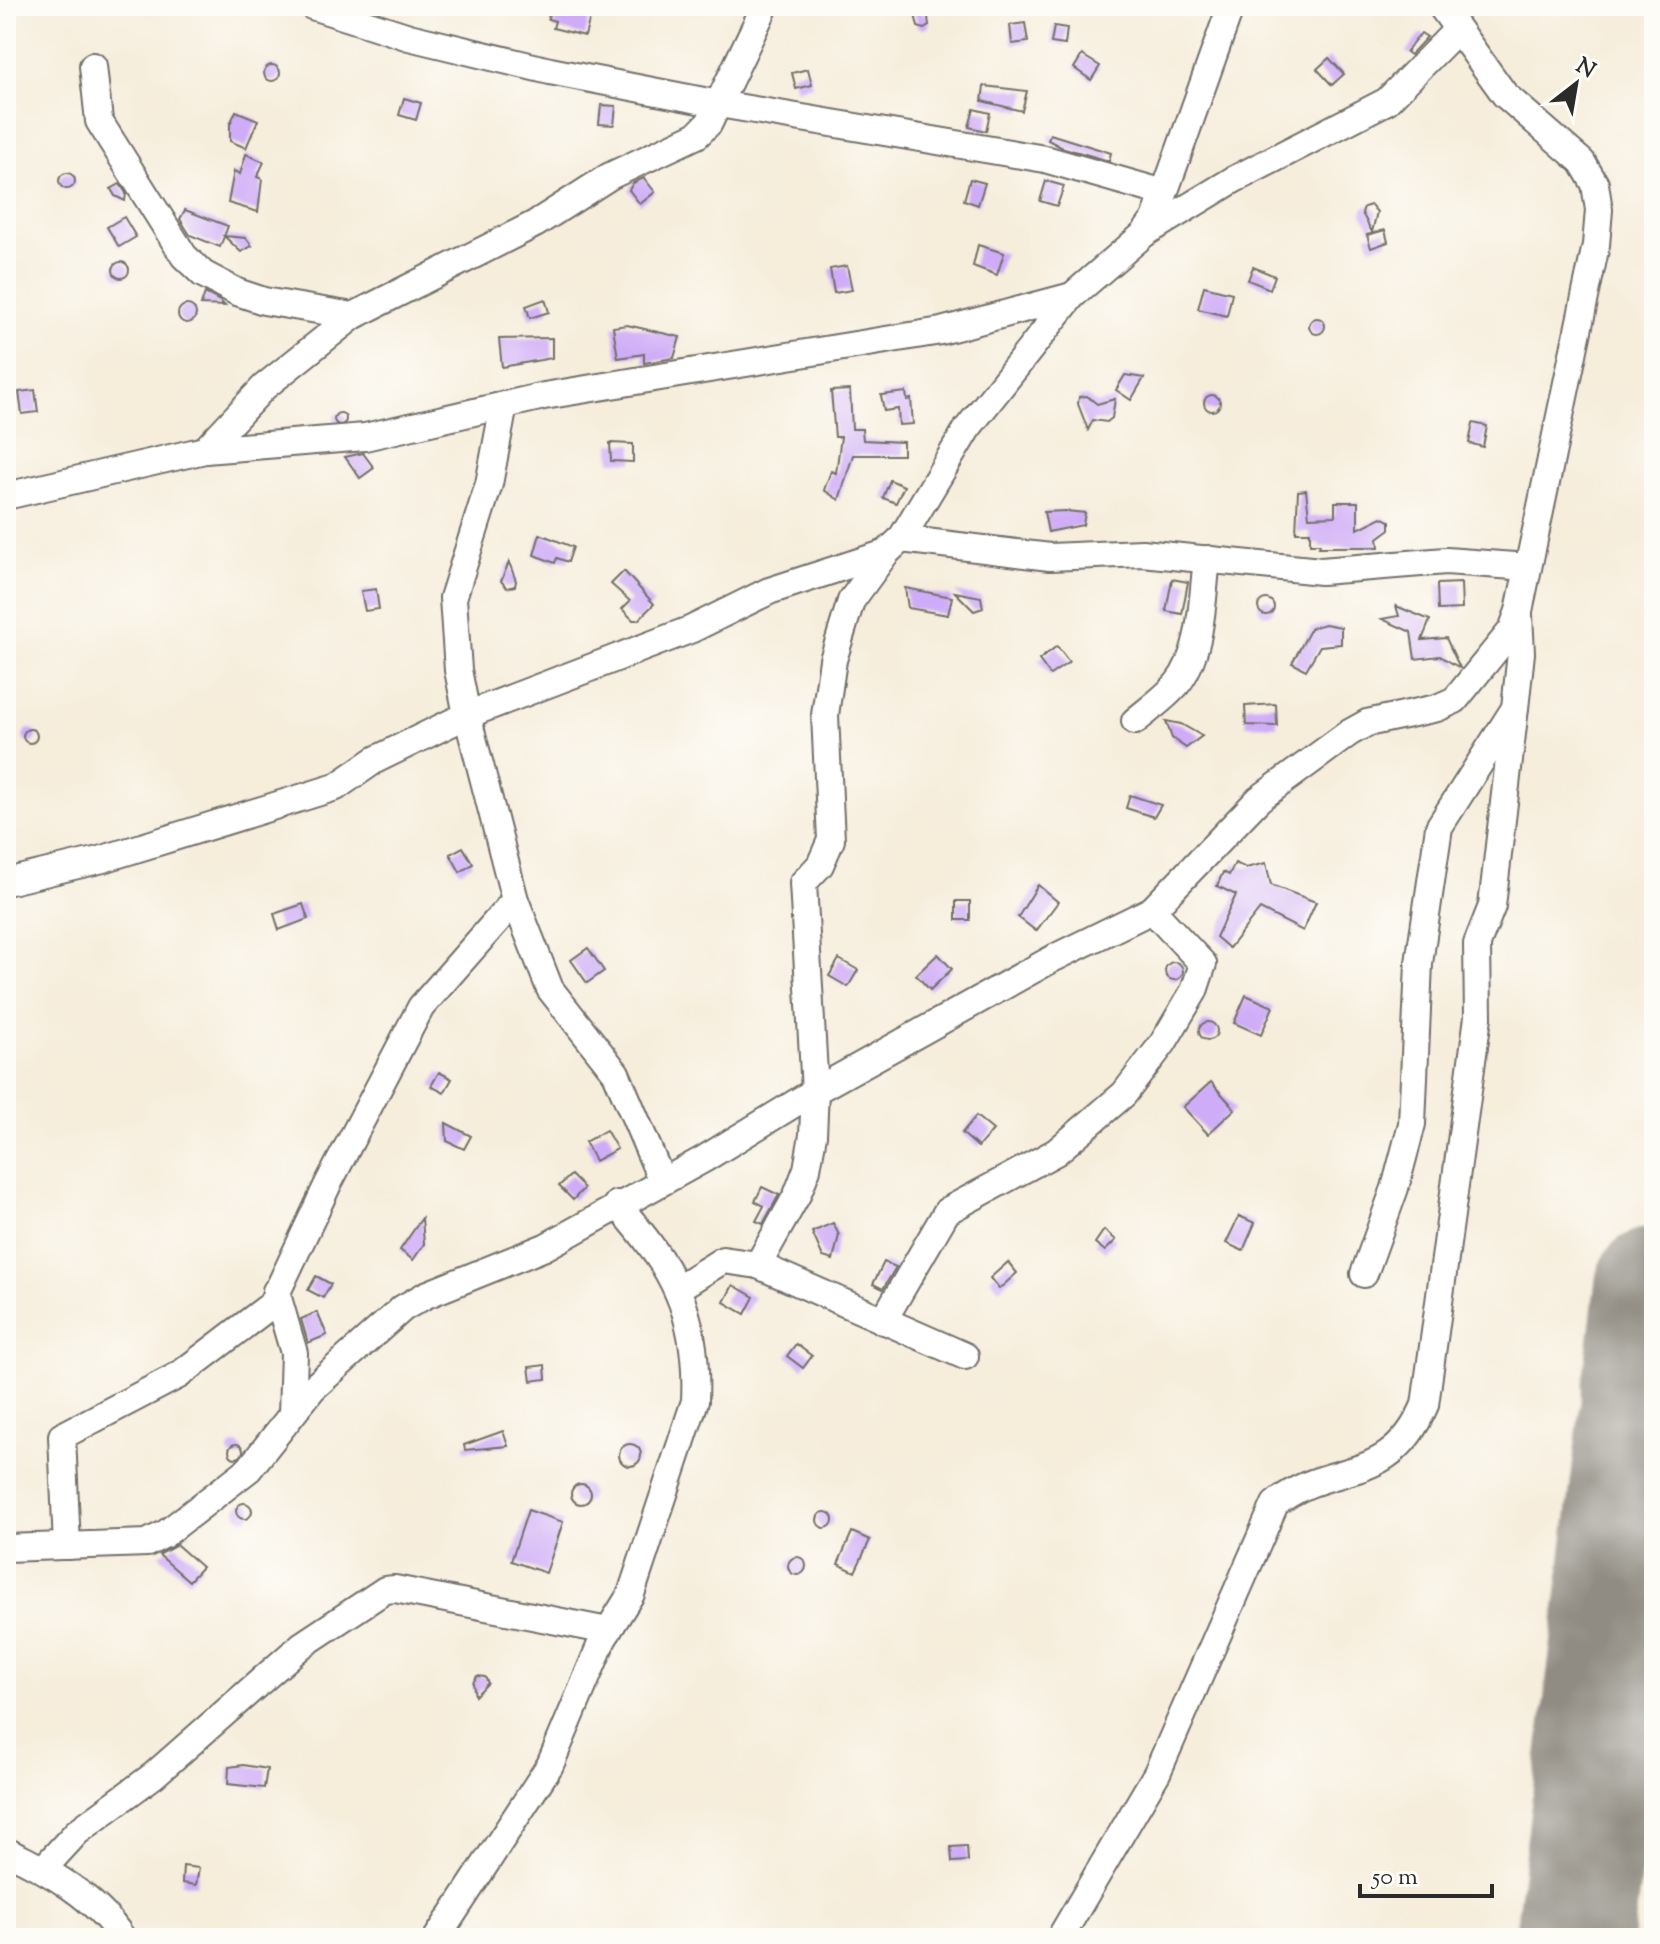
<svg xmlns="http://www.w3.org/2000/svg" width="1660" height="1944" viewBox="0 0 1660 1944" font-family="'Sorts Mill Goudy',serif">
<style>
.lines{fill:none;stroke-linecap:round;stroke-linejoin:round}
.runway{stroke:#908c83;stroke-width:118}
.building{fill:#cfacf7}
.minor-casing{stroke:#726f69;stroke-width:30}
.minor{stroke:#fff;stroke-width:26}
</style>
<rect width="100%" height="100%" fill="#fdfcf7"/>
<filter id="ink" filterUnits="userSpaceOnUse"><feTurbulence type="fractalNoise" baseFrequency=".0125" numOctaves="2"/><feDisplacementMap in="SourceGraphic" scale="16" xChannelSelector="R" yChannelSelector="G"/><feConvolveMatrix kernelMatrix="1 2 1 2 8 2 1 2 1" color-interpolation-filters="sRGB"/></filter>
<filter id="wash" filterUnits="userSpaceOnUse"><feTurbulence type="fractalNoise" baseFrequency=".006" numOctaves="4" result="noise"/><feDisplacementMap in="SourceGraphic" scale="32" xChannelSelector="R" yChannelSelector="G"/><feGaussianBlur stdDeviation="1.8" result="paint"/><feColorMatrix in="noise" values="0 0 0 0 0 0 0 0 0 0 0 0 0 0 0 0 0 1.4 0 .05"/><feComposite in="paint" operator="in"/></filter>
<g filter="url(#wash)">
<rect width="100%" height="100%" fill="#f6eddb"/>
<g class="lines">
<polyline class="runway" points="1574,1938 1654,1286"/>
</g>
<g id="blocks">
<g class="building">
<polygon points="551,6 581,6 579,12 590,17 585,36 553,28 555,21 548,19"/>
<polygon points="913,6 928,17 929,26 924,29 918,27"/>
<polygon points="1025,23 1028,42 1012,44 1010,25"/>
<polygon points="1054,26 1067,28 1065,45 1051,43"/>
<polygon points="1421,33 1427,37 1410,55 1406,52"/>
<polygon points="1082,55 1100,66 1091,80 1074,68"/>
<polygon points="1329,58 1344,74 1332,85 1317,69"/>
<circle cx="272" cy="73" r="8"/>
<polygon points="808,69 812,85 796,89 792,73"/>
<polygon points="984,86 1027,91 1022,111 982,101"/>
<polygon points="404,98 421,103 416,120 399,115"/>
<polygon points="601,105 616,106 614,125 599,124"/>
<polygon points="974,109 990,113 986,131 969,127"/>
<polygon points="236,111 258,120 246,148 230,141 230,124"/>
<polygon points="1050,134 1111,153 1109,161 1061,147 1048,140"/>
<polygon points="246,154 264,162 257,177 262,179 258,212 228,203 234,171 240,174"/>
<circle cx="67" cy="181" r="8"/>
<polygon points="644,178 655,192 640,204 629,190 633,183"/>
<polygon points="970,179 985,183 978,205 964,200"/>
<polygon points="1046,181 1064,186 1057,206 1040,201"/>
<polygon points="120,184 126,193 125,201 115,196 111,189"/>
<polygon points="1371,205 1377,212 1372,232 1362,213 1364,207"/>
<polygon points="185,210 228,226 220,247 190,235 180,219"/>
<polygon points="124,217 136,237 119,247 107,227"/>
<polygon points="1385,230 1388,242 1371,248 1367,235"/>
<polygon points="224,236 246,238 252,246 241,252"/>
<polygon points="978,245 1004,253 997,275 973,266"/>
<circle cx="121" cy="270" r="8"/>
<polygon points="847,266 852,290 834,293 830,269"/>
<polygon points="1253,267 1275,276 1270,289 1248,280"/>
<polygon points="1204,286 1232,293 1227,316 1198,309"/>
<polygon points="205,293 220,301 225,306 201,305"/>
<polygon points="545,299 549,312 530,318 526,306"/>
<circle cx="187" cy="314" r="9"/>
<circle cx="1317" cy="326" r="8"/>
<polygon points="627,325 680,337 674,358 644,363 644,354 618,358 613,327"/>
<polygon points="552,338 552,358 502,367 499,339"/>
<polygon points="1125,375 1144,378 1131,400 1116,390"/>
<polygon points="35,390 38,412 22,414 19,392"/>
<polygon points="850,390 852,429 862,429 863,440 903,442 903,455 853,455 839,500 824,490 831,471 836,473 841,437 835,437 831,391"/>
<polygon points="906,392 907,400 911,399 913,424 899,425 898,409 884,411 881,395"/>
<circle cx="1212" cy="403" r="8"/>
<polygon points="1087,396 1097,404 1115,399 1112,418 1107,422 1093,420 1088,430 1078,404 1079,397"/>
<circle cx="340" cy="419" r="6"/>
<polygon points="1473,423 1487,426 1483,447 1469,443"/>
<polygon points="610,443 633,444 633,462 611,461"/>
<polygon points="363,453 374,468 360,478 345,457"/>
<polygon points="890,480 904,486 896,503 883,498"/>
<polygon points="1306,490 1309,517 1335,516 1335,502 1358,502 1358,529 1382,517 1390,521 1390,529 1378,538 1379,547 1319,547 1320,544 1310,544 1310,532 1296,532 1298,491"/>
<polygon points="1066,511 1085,513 1083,525 1048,532 1044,512"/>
<polygon points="540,534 573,547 568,562 557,558 555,563 534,555"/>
<polygon points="509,562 516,581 515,586 507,588 501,581"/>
<polygon points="624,571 654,604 638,620 633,620 622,609 630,601 611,584"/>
<polygon points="1172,579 1188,582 1182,614 1166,611"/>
<polygon points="1461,583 1462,609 1438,610 1437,584"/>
<polygon points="905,588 952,597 948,615 908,608"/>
<polygon points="376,589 379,609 365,611 361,591"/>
<polygon points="955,592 981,597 983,608 974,611"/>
<circle cx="1266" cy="607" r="8"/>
<polygon points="1396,606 1430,620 1422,640 1446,638 1460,668 1440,656 1415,659 1411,632 1382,619 1399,616"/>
<polygon points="1325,624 1341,627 1341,644 1320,646 1306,670 1292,663 1311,628"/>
<polygon points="1057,646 1069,662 1050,675 1039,660"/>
<polygon points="1276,704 1277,726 1246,725 1245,706"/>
<polygon points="1166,721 1181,724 1202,736 1186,748 1172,738"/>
<circle cx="30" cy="736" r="7"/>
<polygon points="1130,795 1161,805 1154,817 1126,808"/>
<polygon points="463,847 473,864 460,872 450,854"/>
<polygon points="1235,863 1246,868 1266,863 1271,885 1316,902 1303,931 1260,909 1229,948 1216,937 1236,895 1217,886 1223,872 1229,875"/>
<polygon points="1038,885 1058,902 1036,931 1018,917"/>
<rect x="956" y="901" width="14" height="19"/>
<polygon points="303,904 308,919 279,930 274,914"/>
<polygon points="588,948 604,971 587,983 571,960"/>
<polygon points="938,954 952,969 930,990 916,975"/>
<polygon points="839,959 858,970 848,987 829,976"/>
<circle cx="1174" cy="971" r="9"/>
<polygon points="1246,995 1273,1007 1261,1035 1234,1023"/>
<circle cx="1208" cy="1031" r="9"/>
<polygon points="439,1072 452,1079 444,1093 431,1086"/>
<polygon points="1211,1082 1235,1109 1208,1134 1183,1107"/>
<polygon points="976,1116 993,1130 978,1147 962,1133"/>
<polygon points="446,1123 471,1136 464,1149 447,1141"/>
<polygon points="606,1130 617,1149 595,1161 585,1142"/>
<polygon points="571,1175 584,1188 573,1200 559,1186"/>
<polygon points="762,1187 779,1195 763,1224 756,1221 764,1206 755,1201"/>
<polygon points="1239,1216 1255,1223 1243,1251 1226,1243"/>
<polygon points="422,1218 424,1244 413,1260 400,1250"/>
<polygon points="833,1223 839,1235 833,1260 823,1257 812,1232"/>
<polygon points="1104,1230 1116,1240 1105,1251 1095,1243"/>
<polygon points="884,1262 896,1267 883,1289 873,1284"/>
<polygon points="1008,1262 1017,1273 999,1289 990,1278"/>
<polygon points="316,1276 331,1284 323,1298 308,1290"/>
<polygon points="733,1285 754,1297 745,1314 724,1302"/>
<polygon points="317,1312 327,1335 308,1343 301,1319"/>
<polygon points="796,1344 812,1356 803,1368 787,1356"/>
<polygon points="545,1365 546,1379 531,1381 529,1367"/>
<polygon points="503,1431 508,1446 465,1450 464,1445"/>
<circle cx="236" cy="1451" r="7"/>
<circle cx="630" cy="1455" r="11"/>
<circle cx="581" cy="1494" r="10"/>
<circle cx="244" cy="1511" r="8"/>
<polygon points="528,1510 563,1522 546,1573 511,1561"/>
<circle cx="825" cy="1520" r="8"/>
<polygon points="852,1532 870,1540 855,1572 838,1564"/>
<polygon points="177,1545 202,1567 189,1581 159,1555"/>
<circle cx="797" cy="1566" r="9"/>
<polygon points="477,1676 485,1677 488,1683 475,1696 473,1683"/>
<polygon points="243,1765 267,1769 264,1788 228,1784 229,1767"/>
<polygon points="967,1846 968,1861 952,1862 951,1847"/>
<polygon points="183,1866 199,1868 196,1885 182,1883"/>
</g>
</g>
</g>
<g filter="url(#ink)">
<use href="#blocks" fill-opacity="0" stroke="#726f69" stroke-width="2"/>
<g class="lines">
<defs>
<g id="minor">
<polyline points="312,6 409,37 550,71 719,104 1045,159 1164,193"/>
<polyline points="765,6 709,123 697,135 610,176 535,224 353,316 264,387 205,450 365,437 544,396 941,331 1072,296 1144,234 1155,219 1231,6"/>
<polyline points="93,66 99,121 184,256 203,274 237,292 264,301 353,316"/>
<polyline points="1147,232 1233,180 1387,101 1456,31"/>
<polyline points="504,405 489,484 453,598 458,670 467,715 515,900 550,989 616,1073 662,1181"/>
<polyline points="6,496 205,450"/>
<polyline points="901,539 1050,557 1142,553 1321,571 1446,561 1528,567"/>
<path d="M1135,721C1149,709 1165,698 1177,684C1203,652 1202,598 1207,559"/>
<polyline points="6,882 103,859 336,787 375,760 467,715 692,629 769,591 886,553 901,539 967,429 1072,296"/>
<polyline points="758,1265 797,1195 807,1169 813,1135 815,1091 803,883 820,865 831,840 825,715 833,660 851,601 886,553"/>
<polyline points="1364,1274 1395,1188 1412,1124 1419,963 1439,827 1515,708 1521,653 1519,615"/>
<polyline points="678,1288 723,1260 758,1265 965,1356"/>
<polyline points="276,1291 294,1353 292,1414"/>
<polyline points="883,1321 947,1211 1056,1152 1124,1094 1163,1043 1194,991 1203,964 1152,910"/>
<polyline points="67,1546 62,1436 179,1375 271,1305 328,1184 421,1007 515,900"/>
<polyline points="6,1548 147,1543 165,1534 249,1469 313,1388 403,1308 426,1295 545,1247 704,1159 815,1091 1054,958 1152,910 1259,799 1349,733 1367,723 1437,708 1455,700 1512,630 1519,611 1596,245 1599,210 1595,184 1582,162 1505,95 1441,6"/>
<path d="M6,1851C49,1871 96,1897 122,1938"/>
<polyline points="43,1869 77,1832 154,1775 302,1645 385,1590 395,1589 608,1631"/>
<path d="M437,1938L550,1765L603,1639L631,1594L695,1401C699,1313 673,1268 617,1204"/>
<path d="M1060,1938L1157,1773L1275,1504C1330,1459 1389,1489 1425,1405L1478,1017L1477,944L1492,906L1515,708"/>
</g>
</defs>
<use href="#minor" class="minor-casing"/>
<use href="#minor" class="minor"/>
</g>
</g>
<rect width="1660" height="1944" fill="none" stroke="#fdfcf7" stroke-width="32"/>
<g transform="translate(1576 84) rotate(31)" stroke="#fdfcf7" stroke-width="6" paint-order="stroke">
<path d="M0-6L14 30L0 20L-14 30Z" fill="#2b2b2b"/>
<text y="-12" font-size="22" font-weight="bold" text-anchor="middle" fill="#2b2b2b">N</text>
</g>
<path d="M1360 1884v12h132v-12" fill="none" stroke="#2b2b2b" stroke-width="4"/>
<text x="1372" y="1884" font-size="24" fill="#2b2b2b" stroke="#fdfcf7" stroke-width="6" paint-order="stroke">50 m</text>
</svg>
